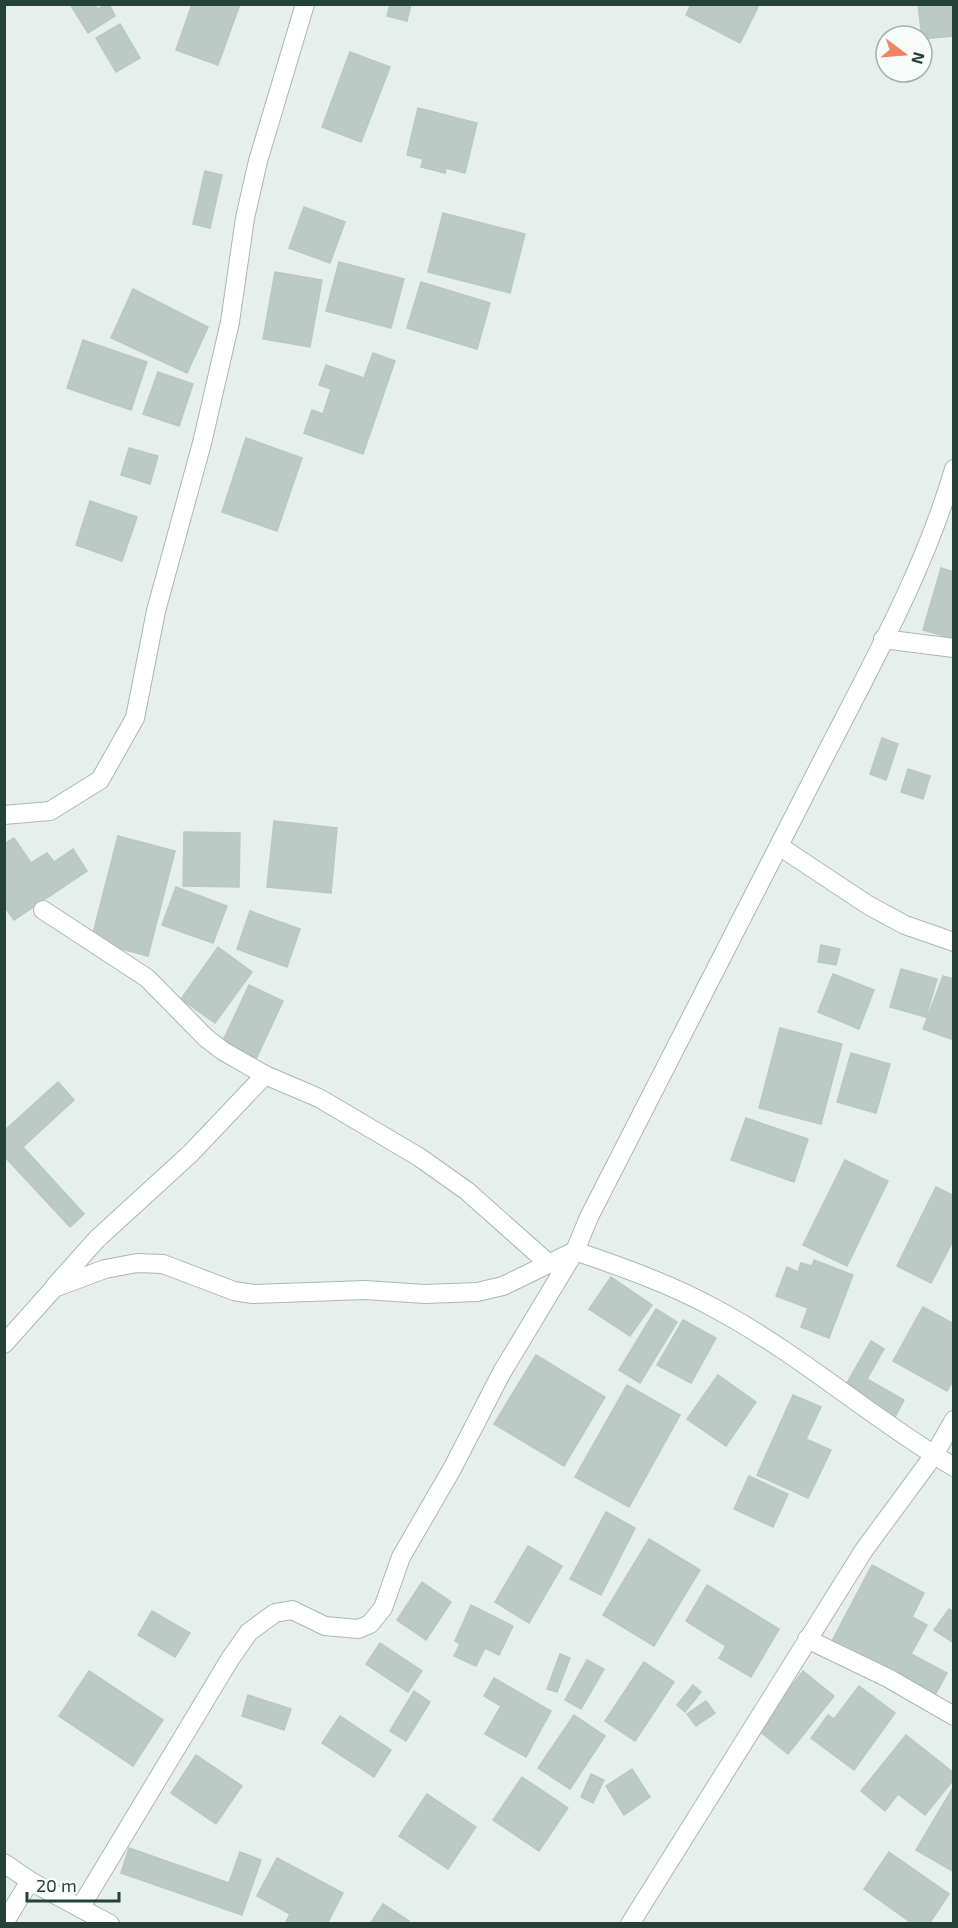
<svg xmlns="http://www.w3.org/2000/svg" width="958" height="1928" viewBox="0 0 958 1928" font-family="'Exo 2',sans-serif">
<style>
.building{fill:#bbcac4;stroke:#b8c9c2;stroke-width:1.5}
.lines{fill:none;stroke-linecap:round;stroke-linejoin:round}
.minor-casing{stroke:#a8b8b2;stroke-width:20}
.minor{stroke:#fff;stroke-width:18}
</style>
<rect width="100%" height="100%" fill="#e6efeb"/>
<g class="building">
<polygon points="70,4 95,4 97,9 109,4 115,16 88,33"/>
<polygon points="192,4 240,4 218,65 176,50"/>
<polygon points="390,4 411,4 407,21 387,16"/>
<polygon points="691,4 754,4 758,7 740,43 686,15"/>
<polygon points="918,4 954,4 954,36 922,39"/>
<polygon points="120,24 140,58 116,72 96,38"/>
<polygon points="350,52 390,67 361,142 322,127"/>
<polygon points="418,108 477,123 465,173 446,168 445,173 421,167 423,159 407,155"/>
<polygon points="205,171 222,175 210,228 193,224"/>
<polygon points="304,207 345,222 330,263 289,248"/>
<polygon points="443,213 525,234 510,293 428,272"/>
<polygon points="339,262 404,279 391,328 326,311"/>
<polygon points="275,272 322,280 310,347 263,339"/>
<polygon points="421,282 490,303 477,349 407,328"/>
<polygon points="133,289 208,327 187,373 111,338"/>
<polygon points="83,340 147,362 131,410 67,388"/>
<polygon points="373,353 395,361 363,454 304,433 312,410 323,414 331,389 319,385 326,365 364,378"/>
<polygon points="158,372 193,384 179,426 143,414"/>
<polygon points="246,438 302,458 277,531 222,512"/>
<polygon points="129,448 158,456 150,484 121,475"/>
<polygon points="90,501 137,517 122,561 76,545"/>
<polygon points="941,568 954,572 954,639 923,630"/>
<polygon points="882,738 898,744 886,780 870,774"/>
<polygon points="908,769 930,776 923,799 901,792"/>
<polygon points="274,821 337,828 331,893 267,887"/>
<polygon points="184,832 240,833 239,887 183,886"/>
<polygon points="118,836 175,851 148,956 91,941"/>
<polygon points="14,838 31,863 47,853 54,862 73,849 87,871 14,920 4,906 4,844"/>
<polygon points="176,887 227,906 213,943 162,925"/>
<polygon points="250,911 300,929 287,967 237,949"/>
<polygon points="821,945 840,949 836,965 818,962"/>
<polygon points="218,947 252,972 215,1023 181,999"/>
<polygon points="901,969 937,979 926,1017 890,1007"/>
<polygon points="833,974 874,990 859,1029 818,1012"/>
<polygon points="943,976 954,979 954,1040 923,1029"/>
<polygon points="249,985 283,1001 256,1059 222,1043"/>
<polygon points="780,1028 842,1044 821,1124 759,1108"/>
<polygon points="851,1053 890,1064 876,1113 837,1102"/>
<polygon points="58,1082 74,1100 23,1147 84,1214 70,1227 4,1156 4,1131"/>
<polygon points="746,1118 808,1139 794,1182 731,1160"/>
<polygon points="845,1160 888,1181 847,1266 803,1245"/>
<polygon points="936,1187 954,1196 954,1239 931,1283 897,1266"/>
<polygon points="814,1260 853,1275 829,1338 801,1327 808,1308 776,1296 787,1267 798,1272 801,1263 812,1266"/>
<polygon points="611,1277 652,1305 630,1336 589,1309"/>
<polygon points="923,1307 954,1324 954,1379 947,1391 893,1361"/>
<polygon points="656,1309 677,1322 640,1383 619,1370"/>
<polygon points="683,1320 716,1338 691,1383 657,1365"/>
<polygon points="871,1341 884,1349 867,1379 904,1400 895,1417 844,1388"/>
<polygon points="536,1355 605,1397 564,1466 494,1424"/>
<polygon points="718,1375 756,1402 726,1446 687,1419"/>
<polygon points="627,1385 680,1415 629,1507 575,1477"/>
<polygon points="793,1395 821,1407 806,1439 831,1450 808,1498 757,1475"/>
<polygon points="749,1476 788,1494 773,1527 734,1509"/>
<polygon points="606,1512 635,1528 601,1595 570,1579"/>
<polygon points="649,1539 700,1570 654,1646 603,1615"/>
<polygon points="528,1546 562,1566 529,1623 495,1602"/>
<polygon points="872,1565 924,1593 912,1617 927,1625 911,1654 947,1673 935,1695 832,1641"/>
<polygon points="422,1582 451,1602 426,1640 397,1620"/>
<polygon points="707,1585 779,1629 751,1677 719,1658 726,1646 686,1621"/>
<polygon points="471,1605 513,1626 499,1655 485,1648 476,1666 454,1656 460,1644 455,1641"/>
<polygon points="949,1609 954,1612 954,1643 934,1630"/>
<polygon points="152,1611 190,1633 175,1657 138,1635"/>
<polygon points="380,1643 422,1671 408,1692 366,1664"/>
<polygon points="560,1654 570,1658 557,1692 547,1689"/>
<polygon points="587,1660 604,1669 581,1709 565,1700"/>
<polygon points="644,1662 674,1682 635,1741 605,1721"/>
<polygon points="89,1671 163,1720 133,1766 59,1716"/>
<polygon points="803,1671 834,1696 788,1754 758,1730"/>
<polygon points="494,1678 551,1711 526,1757 485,1734 501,1706 484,1696"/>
<polygon points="693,1685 701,1692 685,1712 677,1705"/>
<polygon points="859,1686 895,1713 854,1770 811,1738 828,1715 834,1719"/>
<polygon points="414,1691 430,1702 406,1741 390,1731"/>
<polygon points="248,1695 291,1709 284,1730 242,1716"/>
<polygon points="706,1701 715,1713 696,1726 687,1714"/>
<polygon points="574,1715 605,1736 570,1789 538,1768"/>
<polygon points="340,1716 391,1750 374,1777 322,1743"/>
<polygon points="906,1735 954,1773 954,1779 925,1815 898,1794 885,1811 861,1791"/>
<polygon points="196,1755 242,1786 216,1824 171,1793"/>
<polygon points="632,1769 650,1797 624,1815 606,1786"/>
<polygon points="591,1774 604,1780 593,1803 581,1797"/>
<polygon points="522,1777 568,1808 539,1851 493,1820"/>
<polygon points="954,1786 954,1872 916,1850"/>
<polygon points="427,1794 476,1827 448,1869 399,1836"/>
<polygon points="129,1848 229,1883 240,1852 261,1860 242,1915 121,1873"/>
<polygon points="889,1852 949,1894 929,1924 913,1924 864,1889"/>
<polygon points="277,1858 343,1893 327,1924 289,1924 286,1922 290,1914 257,1896"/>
<polygon points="383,1904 409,1921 407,1924 370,1924"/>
</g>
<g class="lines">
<defs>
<g id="minor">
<polyline points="883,639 954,648"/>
<polyline points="4,815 50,811 100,780 135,718 156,611 202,443 230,322 245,218 258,161 305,4"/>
<polyline points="779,846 868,905 905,925 954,942"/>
<polyline points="43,910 147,978 206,1038 223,1051 265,1075 319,1098 419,1157 467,1191 549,1264"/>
<polyline points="55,1286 97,1239 191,1153 265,1075"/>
<path d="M4,1344L54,1288L105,1269L137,1263L163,1264L234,1291L253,1294L365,1290L425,1294L477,1292L503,1286L575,1251C622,1267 670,1284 714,1308C799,1353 871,1418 954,1467"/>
<polyline points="807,1639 888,1678 954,1716"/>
<polyline points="4,1863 30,1881 110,1924"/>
<path d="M80,1908L230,1659L249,1632L275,1613L292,1610L325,1626L358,1629L370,1624L383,1608L401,1557L452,1469L502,1372L575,1251L589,1217C664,1070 739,924 814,777C864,678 923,576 954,469"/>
<polyline points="4,1923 30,1881"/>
<polyline points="630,1924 864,1550 934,1455 954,1420"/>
</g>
</defs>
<use href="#minor" class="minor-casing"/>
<use href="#minor" class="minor"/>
</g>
<rect width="958" height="1928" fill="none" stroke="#24423a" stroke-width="12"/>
<g transform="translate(904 54) rotate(106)"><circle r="28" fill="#f7fbf9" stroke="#a3b1ad" stroke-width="1.5"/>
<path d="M0-4.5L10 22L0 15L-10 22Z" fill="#f4845f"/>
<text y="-9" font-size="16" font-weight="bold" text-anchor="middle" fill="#24423a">N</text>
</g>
<path d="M27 1892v9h92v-9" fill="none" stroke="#24423a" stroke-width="3"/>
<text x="36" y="1892" font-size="18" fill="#24423a" stroke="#f7fbf9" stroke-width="4.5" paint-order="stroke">20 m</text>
</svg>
